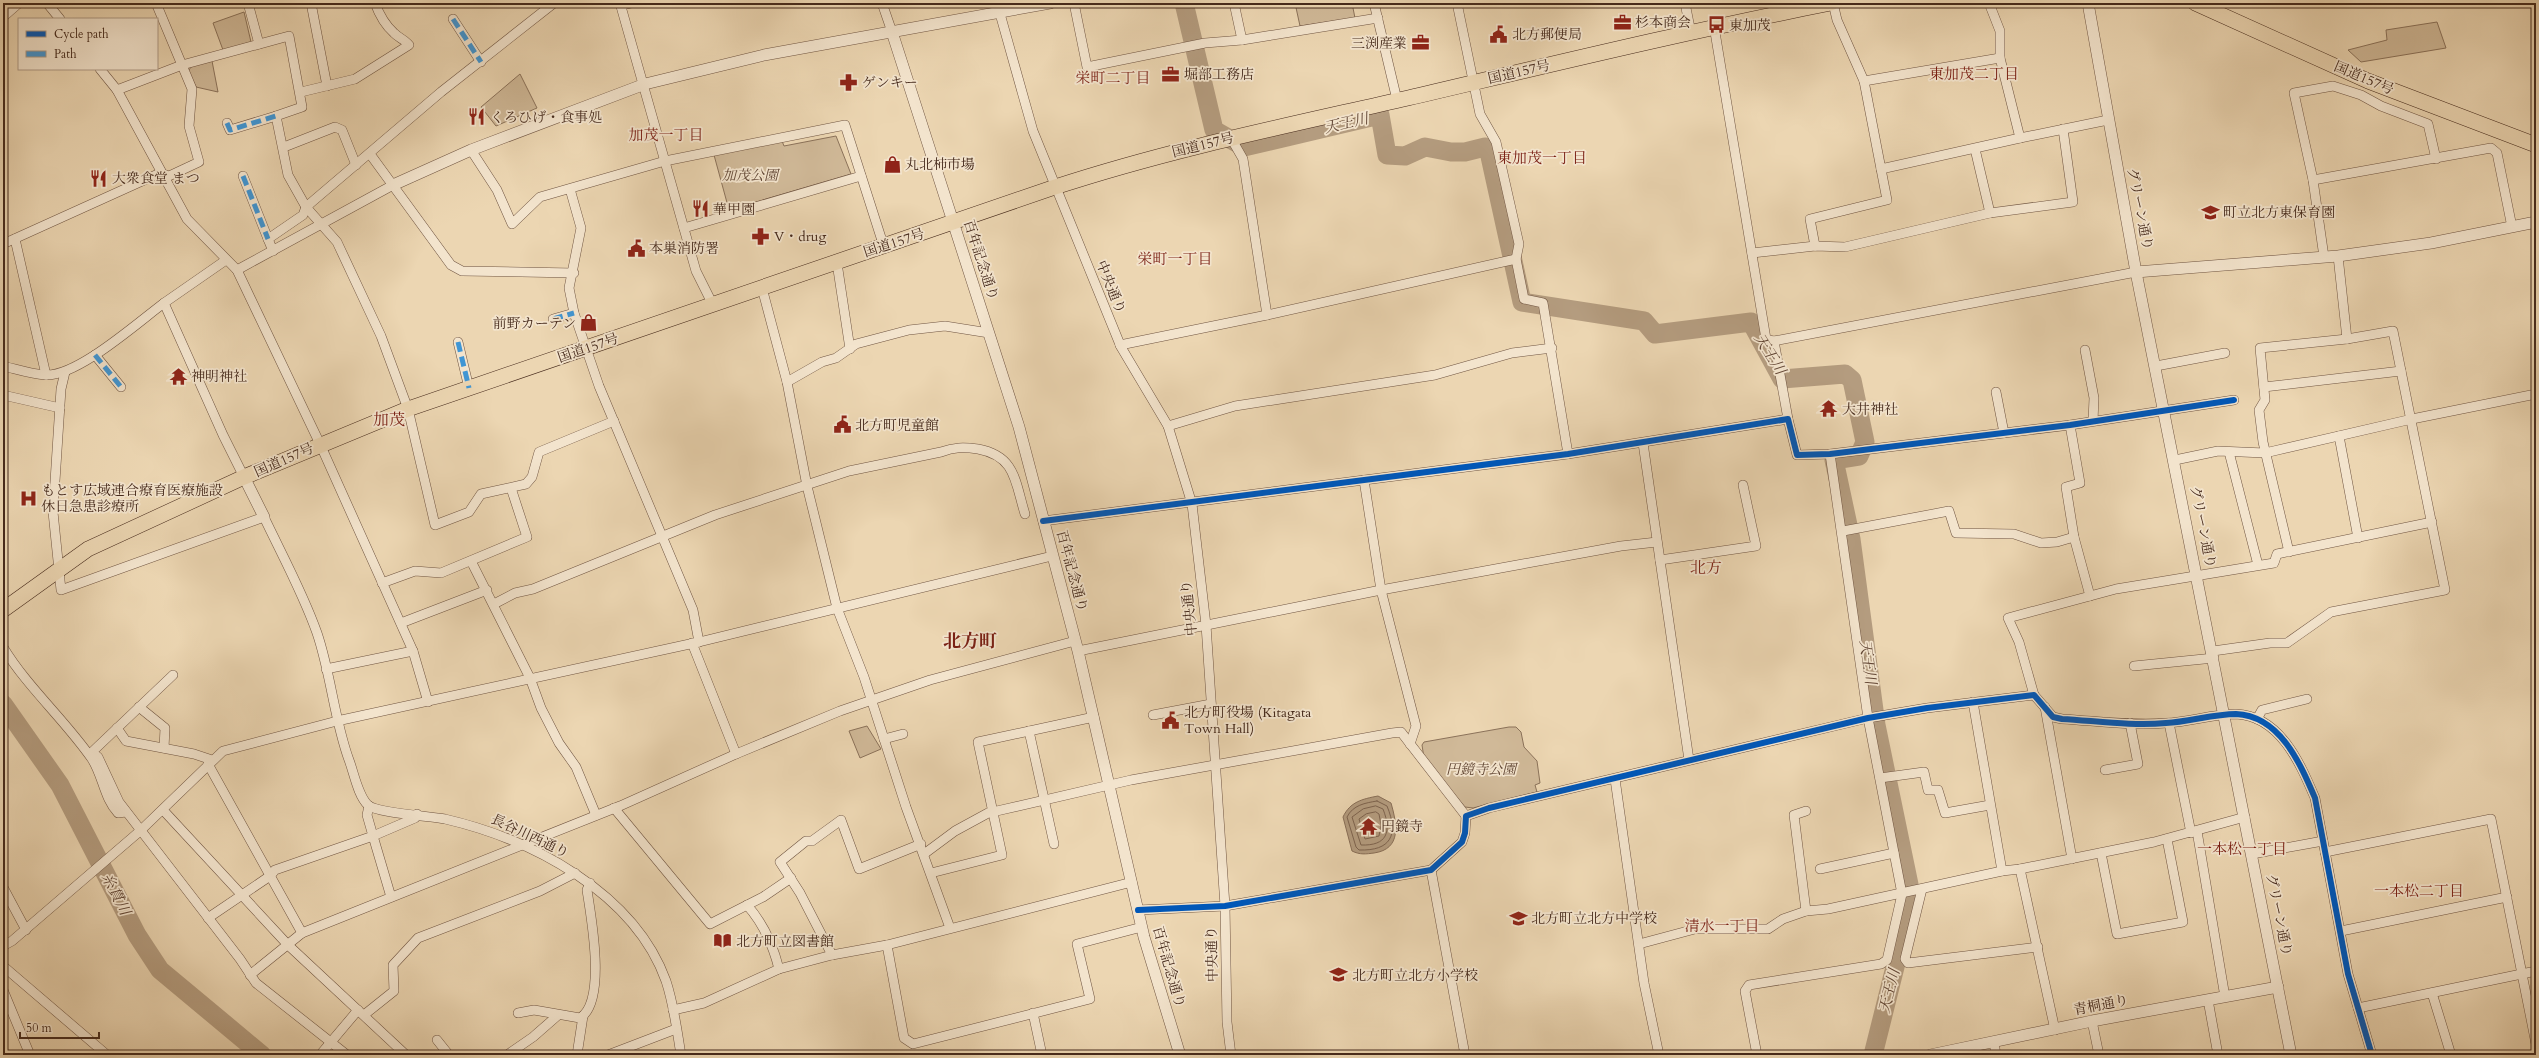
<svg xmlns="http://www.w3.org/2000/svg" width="2539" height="1058" viewBox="0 0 2539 1058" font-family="Cardo,'Noto Serif JP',serif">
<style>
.green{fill:#d0b998;stroke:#8b725a}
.water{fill:#b49c7f;stroke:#886e57}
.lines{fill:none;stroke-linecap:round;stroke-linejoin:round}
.shore{stroke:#7d634e;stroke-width:1}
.river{stroke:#b49c7f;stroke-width:19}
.minor-casing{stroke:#705542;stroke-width:10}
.tertiary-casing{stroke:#705542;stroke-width:12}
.trunk-casing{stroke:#462a1c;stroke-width:16}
.minor{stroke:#f3e4cd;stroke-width:9}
.tertiary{stroke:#f3e4cd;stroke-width:11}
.trunk{stroke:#ecd6b2;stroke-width:15}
.quiet{stroke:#4096d4;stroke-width:5;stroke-dasharray:10 5;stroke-linecap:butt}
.cycleway-casing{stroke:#f3e4cd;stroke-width:8}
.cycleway{stroke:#0057b8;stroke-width:6}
.labels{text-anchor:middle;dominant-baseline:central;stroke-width:3.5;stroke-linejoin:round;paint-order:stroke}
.poi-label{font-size:14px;fill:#462a1c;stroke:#f3e4cd;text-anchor:start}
.street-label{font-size:14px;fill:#462a1c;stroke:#f3e4cd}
.park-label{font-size:14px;font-style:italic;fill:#624735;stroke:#f3e4cd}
.neighbourhood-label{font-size:15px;fill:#7a1f14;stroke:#f3e4cd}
.water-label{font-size:15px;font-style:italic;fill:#624635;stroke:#f3e4cd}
.quarter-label{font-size:16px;fill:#7a1f14;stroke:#f3e4cd}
.district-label{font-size:18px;font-weight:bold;fill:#7a1f14;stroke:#f3e4cd}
</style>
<rect width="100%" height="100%" fill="#ecd6b2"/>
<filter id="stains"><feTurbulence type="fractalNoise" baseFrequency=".005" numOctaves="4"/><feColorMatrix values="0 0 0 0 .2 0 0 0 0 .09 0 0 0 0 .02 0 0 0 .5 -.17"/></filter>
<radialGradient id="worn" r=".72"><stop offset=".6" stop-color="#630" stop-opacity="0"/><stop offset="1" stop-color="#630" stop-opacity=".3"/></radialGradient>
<g class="green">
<polygon points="1295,3 1352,3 1355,18 1300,26"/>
<polygon points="244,12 251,42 223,50 213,23"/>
<polygon points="2437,22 2446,48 2361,62 2348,50 2387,40 2386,30"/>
<polygon points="212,61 218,92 196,87 188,71 192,66"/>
<polygon points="520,74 537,108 496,126 481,107"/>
<polygon points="836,136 851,174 729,210 714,155 782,141 784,146"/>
<polygon points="867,726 881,749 860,758 849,731"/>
<polygon points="1509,727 1516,727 1521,732 1524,747 1537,761 1540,783 1535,785 1537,792 1473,808 1465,807 1424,758 1422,745 1424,742"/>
</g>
<path class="water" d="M1378,796L1391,803C1397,824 1402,849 1374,853C1366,854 1360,855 1352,851L1343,817C1350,802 1362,799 1378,796Z"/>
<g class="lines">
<g class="shore">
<path d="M1377,801L1387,806C1399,835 1391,851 1359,850L1356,847L1347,817C1353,805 1365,803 1377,801Z"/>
<path d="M1376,806L1383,809C1392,832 1387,846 1361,845L1352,817L1363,809Z"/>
<polygon points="1376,812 1379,814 1381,825 1379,836 1365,839 1359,819 1366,814"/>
</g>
<g class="river">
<polyline points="1184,3 1214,130 1244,147 1380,115 1387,155 1405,156 1425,147 1451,152 1465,152 1485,147 1489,152 1522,302 1644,321 1655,334 1751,322 1782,379 1845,374 1852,380 1865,442 1859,456 1834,460 1851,539 1876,725 1912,899 1873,1055"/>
<polyline points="3,704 60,785 137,935 160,970 262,1055"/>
</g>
<defs>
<g id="minor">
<polyline points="47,3 60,19"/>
<polyline points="248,3 259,44"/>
<polyline points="311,3 327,86"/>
<polyline points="620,3 696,271 713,305"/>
<polyline points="882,3 892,32"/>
<polyline points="997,3 1033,131 1121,347 1168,426 1192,504 1206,625 1225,906 1227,1022 1231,1055"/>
<polyline points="1074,3 1087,67 1205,43 1242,40 1378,18"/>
<polyline points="1234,3 1242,40"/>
<polyline points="1374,3 1397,100"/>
<polyline points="1457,3 1480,114 1496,142 1519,244 1516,259 1524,299 1543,303 1568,454"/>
<polyline points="1685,3 1691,33"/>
<polyline points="1833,3 1837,20 1864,81 1881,169 2020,138 2000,58 2000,31 1989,3"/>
<polyline points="621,5 631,3"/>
<polyline points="3,17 19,3"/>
<polyline points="453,19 481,62"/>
<polyline points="1714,26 1766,339 1774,341"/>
<polyline points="100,69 117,90 187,219 237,270 320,444 413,651 428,702"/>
<polyline points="1864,81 2000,58"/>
<polyline points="117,90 182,65 289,36 302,107 276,116 288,175 306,207 337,242 381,336 408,409 435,525 469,512 481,494 526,484 532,477 539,452 614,421"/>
<path d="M301,92L355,79L409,45C405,40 399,38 394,33C385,25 379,14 375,3"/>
<polyline points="227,123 230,130 276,116"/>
<polyline points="1231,138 1243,159 1267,315"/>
<polyline points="2020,138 2108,120"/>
<polyline points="284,147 335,127 342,130 356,165"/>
<polyline points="1975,149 1990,213"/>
<polyline points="471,150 497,190 512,224 540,197 665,161 845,125 884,247"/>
<polyline points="370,154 451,265 462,271 574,273"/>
<polyline points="243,176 268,239"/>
<polyline points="2313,180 2491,148 2497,153 2512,227"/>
<polyline points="570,189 581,228 569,288 574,313 599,386 693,610 699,642"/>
<polyline points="684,228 861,176"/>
<polyline points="15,239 46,375"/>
<polyline points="3,244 160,173 169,176 199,162 189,126 192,89 156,3"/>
<polyline points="1815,246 1810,219 1887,200 1881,169"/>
<polyline points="273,251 268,239 303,215 306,207 441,92 554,3"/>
<polyline points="1752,253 1815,246 1845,247 1990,213 2073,202 2063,129"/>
<polyline points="2324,257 2313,180 2294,93 2333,86 2361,95 2381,106 2428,124 2436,159"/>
<polyline points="226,260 164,303 223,435 244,477"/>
<polyline points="837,263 850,349"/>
<polyline points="237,270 393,185"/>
<polyline points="762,288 787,382 807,486 837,608 864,677 906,807 950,928"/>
<polyline points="553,319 574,313"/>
<polyline points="458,342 469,388"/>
<polyline points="1120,345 1267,315 1516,259"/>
<polyline points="2085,350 2094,398 2093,421"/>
<polyline points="95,355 121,387"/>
<path d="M3,366C16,369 31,374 45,375C77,377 137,323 164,303"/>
<polyline points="2156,366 2225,353"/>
<path d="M65,372L61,389L53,512L61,590L264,517C282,555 303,593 317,633C331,674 334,719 349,760C354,773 358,796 368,805C376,813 429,816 445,819C531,839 634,892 666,981C674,1005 677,1031 681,1055"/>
<polyline points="787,382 822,362 836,358 856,344 909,330 945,326 989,333"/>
<polyline points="2264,387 2401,371"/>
<polyline points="1996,392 2004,433"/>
<polyline points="3,395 60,408"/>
<polyline points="1788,419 1774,341 2136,272"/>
<polyline points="2070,425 2080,483 2066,487 2074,537 2090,596"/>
<polyline points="1168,426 1235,406 1435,375 1512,353 1552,348"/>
<polyline points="2339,436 2358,538"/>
<polyline points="1643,443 1689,760"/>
<polyline points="2229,452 2258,565"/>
<polyline points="2175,460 2218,451 2265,453 2412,419 2536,394"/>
<polyline points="1364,480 1381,590 1416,726 1410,744"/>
<polyline points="1043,521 1568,454 1788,419 1797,455 1830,454 2070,425 2234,400"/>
<polyline points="1843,531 1949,511 1956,533 2014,534 2041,543 2057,542 2074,537"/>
<polyline points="2289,552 2263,442 2259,410 2265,400 2260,348 2347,339"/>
<polyline points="1660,560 1756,546 1743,485"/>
<polyline points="471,561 530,678 541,708 559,743 576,767 596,815"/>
<polyline points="382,583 415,571 441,573 527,537 511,488"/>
<path d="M494,604L515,593L533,589L715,515L849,471L941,452C954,447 964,447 978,449C1016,456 1015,482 1025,514"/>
<polyline points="401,623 487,590"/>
<polyline points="692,643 736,754"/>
<path d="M3,647C28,688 65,720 92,759C103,776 104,798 118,813L126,812"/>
<polyline points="1078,651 1381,590 1621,546 1657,542"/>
<polyline points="2213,651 2270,643 2287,643 2331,612 2445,590 2393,331 2347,339 2338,256"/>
<polyline points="2134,666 2214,658"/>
<polyline points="326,669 413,651"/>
<polyline points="173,675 92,752 98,757 119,802 240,959 256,983 347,1055"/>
<polyline points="2034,695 2019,642 2008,618 2116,589 2274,563 2277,554 2432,522"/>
<polyline points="1973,702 2002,871"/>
<polyline points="139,707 165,728 164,748"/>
<polyline points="2045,707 2072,859"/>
<polyline points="1153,715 1211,704"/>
<polyline points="2257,719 2262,710 2307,699"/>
<polyline points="2169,723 2191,833"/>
<polyline points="117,728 126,741 194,754 212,760"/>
<polyline points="1029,731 1054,844"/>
<polyline points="884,739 903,734"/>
<polyline points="208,764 302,933"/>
<polyline points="2105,770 2138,764 2130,723"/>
<polyline points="1880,778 1924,772 1928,790 1938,790 1945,813 1990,805"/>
<polyline points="1615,779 1644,983 1659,1055"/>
<polyline points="614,808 710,924 763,897 791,878"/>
<polyline points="163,810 288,945 406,1055"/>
<polyline points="2197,831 2225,997"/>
<polyline points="2325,852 2491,819 2536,1044"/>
<polyline points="2101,853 2117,934 2183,922 2167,839"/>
<polyline points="924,854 955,831 988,813 1131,780 1392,733 1401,732 1466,816"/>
<polyline points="2252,854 2323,841"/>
<polyline points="1820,869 1894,853"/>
<polyline points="2020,869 2055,1030"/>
<polyline points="1431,870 1465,1055"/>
<polyline points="931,873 1002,855 978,742 1094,717"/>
<polyline points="3,887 26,930"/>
<polyline points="1922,889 1905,959 1908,963 2038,947"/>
<polyline points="391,897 373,836 415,818 417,814"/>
<path d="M747,905C763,923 773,945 779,969"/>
<path d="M1138,910L1225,906L1431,870L1462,842L1465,833L1466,816L1489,808L1868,718L1927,708L2034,695L2053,717L2062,719C2097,721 2132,726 2166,723C2189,722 2213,714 2236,714C2280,716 2300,763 2315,798L2348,974L2372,1055"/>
<polyline points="1806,911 1794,815 1806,811"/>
<polyline points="208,918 270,876 275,870 373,836 367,815 369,806"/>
<polyline points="2341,931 2507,897"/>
<polyline points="1639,944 1695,929 1768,929 1783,919 1806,911 1828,909 2002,871 2020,869 2154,842 2245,817"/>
<polyline points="887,945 904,1038 913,1044 1090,999 1077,944 1142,927"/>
<polyline points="3,946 12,941 140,831 223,751 337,721 699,642 1052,556"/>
<polyline points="832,955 800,893 780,862 806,841 812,841 841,820 859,869 921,844"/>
<polyline points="3,966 107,1055"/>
<polyline points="250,975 302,933 620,806 736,754 840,711 930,680 1075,641"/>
<polyline points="3,990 30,1055"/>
<polyline points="2432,993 2451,1055"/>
<polyline points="2208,1000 2218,1055"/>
<polyline points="2358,1008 2536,971"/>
<polyline points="673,1010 704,1003 779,969 832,955 887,945 1132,882"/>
<path d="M518,1013L534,1010L580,1018C607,1001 591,917 587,890L590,883"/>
<polyline points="1033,1013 1042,1055"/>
<polyline points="364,1015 394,991 393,965 418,938 540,891 575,873"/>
<polyline points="2092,1021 2099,1055"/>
<polyline points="437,1040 449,1055"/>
<polyline points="1994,1042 1996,1055"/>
<polyline points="320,1055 358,1010"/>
<polyline points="507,1055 533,1037 557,1016"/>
<polyline points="577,1055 583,1016"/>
<polyline points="608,1055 676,1029"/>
<polyline points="1757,1055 1745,991 1749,985 1881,964 1887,960 1902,894 1868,718 1830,454"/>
</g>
<g id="tertiary">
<polyline points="2088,3 2136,272 2291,1055"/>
<polyline points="892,32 1019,427 1078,651 1144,937 1180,1055"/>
<polyline points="393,185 471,150 645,84 764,55 1050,3"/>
<polyline points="2136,272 2338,256 2431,243 2536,222"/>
<polyline points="244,477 264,517"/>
<polyline points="1930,1055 2092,1021 2278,987"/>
</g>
<g id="trunk">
<polyline points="2195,3 2368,81 2536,145"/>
<path d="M3,610L88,549L244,477L408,409L1055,187C1171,149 1290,125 1408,98C1549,65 1689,31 1831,3"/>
</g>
</defs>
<use href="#minor" class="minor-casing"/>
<use href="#tertiary" class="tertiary-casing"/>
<use href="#trunk" class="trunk-casing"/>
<use href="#minor" class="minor"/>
<use href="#tertiary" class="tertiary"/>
<use href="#trunk" class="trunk"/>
<g class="quiet">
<polyline points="453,19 481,62"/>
<polyline points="227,123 230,130 276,116"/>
<polyline points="243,176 268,239"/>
<polyline points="553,319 574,313"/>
<polyline points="458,342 469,388"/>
<polyline points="95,355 121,387"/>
</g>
<defs>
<g id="cycleway">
<polyline points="1043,521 1568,454 1788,419 1797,455 1830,454 2070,425 2234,400"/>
<path d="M1138,910L1225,906L1431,870L1462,842L1465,833L1466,816L1489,808L1868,718L1927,708L2034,695L2053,717L2062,719C2097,721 2132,726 2166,723C2189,722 2213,714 2236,714C2280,716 2300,763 2315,798L2348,974L2372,1055"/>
</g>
</defs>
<use href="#cycleway" class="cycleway-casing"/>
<use href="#cycleway" class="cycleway"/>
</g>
<defs>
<symbol id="office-bare" viewBox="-9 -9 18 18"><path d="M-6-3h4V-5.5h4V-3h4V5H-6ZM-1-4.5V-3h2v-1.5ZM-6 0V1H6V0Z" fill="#8f2418" stroke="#f3e4cd" stroke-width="2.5" paint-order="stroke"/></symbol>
<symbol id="bus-bare" viewBox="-9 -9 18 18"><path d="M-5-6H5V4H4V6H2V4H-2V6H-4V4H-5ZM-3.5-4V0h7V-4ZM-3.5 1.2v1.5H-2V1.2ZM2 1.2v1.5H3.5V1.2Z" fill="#8f2418" stroke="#f3e4cd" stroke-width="2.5" paint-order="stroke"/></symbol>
<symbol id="civic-bare" viewBox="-9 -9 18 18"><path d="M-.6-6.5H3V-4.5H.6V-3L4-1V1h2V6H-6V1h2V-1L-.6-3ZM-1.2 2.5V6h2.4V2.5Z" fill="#8f2418" stroke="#f3e4cd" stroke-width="2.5" paint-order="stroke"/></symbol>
<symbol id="pharmacy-bare" viewBox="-9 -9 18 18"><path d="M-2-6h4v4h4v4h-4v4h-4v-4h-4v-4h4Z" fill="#8f2418" stroke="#f3e4cd" stroke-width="2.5" paint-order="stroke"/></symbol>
<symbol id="restaurant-bare" viewBox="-9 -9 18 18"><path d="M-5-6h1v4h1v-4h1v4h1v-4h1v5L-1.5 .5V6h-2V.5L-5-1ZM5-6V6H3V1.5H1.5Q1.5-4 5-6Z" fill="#8f2418" stroke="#f3e4cd" stroke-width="2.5" paint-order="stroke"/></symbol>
<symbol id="shop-bare" viewBox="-9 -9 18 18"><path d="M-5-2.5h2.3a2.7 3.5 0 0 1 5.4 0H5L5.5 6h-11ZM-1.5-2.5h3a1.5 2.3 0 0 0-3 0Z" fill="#8f2418" stroke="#f3e4cd" stroke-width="2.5" paint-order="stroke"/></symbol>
<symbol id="school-bare" viewBox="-9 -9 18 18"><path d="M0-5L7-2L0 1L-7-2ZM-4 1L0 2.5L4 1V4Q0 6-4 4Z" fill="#8f2418" stroke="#f3e4cd" stroke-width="2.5" paint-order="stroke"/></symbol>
<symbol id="temple-bare" viewBox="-9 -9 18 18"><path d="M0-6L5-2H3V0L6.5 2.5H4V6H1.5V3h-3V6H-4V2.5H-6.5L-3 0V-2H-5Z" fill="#8f2418" stroke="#f3e4cd" stroke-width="2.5" paint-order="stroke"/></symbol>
<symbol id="hospital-bare" viewBox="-9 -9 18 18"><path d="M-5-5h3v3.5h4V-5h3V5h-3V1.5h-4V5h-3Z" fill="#8f2418" stroke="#f3e4cd" stroke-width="2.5" paint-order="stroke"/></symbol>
<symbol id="library-bare" viewBox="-9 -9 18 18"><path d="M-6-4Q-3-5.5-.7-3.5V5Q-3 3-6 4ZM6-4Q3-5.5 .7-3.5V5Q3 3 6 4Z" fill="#8f2418" stroke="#f3e4cd" stroke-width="2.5" paint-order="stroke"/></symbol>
</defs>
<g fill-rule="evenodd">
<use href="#office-bare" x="1610" y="10" width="25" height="25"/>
<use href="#bus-bare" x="1704" y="12" width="25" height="25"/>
<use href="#civic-bare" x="1486" y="22" width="25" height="25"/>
<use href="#office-bare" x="1408" y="30" width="25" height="25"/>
<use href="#office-bare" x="1158" y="62" width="25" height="25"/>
<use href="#pharmacy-bare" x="836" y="70" width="25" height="25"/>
<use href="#restaurant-bare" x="464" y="104" width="25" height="25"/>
<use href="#shop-bare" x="880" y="152" width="25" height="25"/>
<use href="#restaurant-bare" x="86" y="166" width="25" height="25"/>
<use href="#restaurant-bare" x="688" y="196" width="25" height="25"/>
<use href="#school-bare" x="2198" y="200" width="25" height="25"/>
<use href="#pharmacy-bare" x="748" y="224" width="25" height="25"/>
<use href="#civic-bare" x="624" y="236" width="25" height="25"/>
<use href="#shop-bare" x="576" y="310" width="25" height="25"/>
<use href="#temple-bare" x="166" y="364" width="25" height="25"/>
<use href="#temple-bare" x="1816" y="396" width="25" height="25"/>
<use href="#civic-bare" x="830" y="412" width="25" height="25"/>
<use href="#hospital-bare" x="16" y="486" width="25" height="25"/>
<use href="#civic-bare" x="1158" y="708" width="25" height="25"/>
<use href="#temple-bare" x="1356" y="814" width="25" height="25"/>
<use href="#school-bare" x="1506" y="906" width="25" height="25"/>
<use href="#library-bare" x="710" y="928" width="25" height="25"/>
<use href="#school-bare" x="1326" y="962" width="25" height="25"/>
</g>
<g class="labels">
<g class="poi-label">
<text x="1635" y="22">杉本商会</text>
<text x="1729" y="25">東加茂</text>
<text x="1512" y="34">北方郵便局</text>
<text x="1407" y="43" text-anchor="end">三渕産業</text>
<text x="1184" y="74">堀部工務店</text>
<text x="862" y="82">ゲンキー</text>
<text x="490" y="117">くろひげ・食事処</text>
<text x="905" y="164">丸北柿市場</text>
<text x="112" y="178">大衆食堂 まつ</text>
<text x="713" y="209">華甲園</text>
<text x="2223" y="212">町立北方東保育園</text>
<text x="774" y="236">V・drug</text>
<text x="649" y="248">本巣消防署</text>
<text x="576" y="323" text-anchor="end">前野カーテン</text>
<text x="191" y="376">神明神社</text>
<text x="1842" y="409">大井神社</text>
<text x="855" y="425">北方町児童館</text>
<text x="41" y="490">もとす広域連合療育医療施設<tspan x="41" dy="16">休日急患診療所</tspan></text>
<text x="1184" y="712">北方町役場 (Kitagata<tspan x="1184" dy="16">Town Hall)</tspan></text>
<text x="1381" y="826">円鏡寺</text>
<text x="1531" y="918">北方町立北方中学校</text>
<text x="736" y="941">北方町立図書館</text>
<text x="1352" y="975">北方町立北方小学校</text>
</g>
<g class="street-label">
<text transform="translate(1519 72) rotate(-13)">国道157号</text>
<text transform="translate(2364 78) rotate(23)">国道157号</text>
<text transform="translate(1203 145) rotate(-14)">国道157号</text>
<text transform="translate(2140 209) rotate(79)">グリーン通り</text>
<text transform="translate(894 243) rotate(-18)">国道157号</text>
<text transform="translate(981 260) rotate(72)">百年記念通り</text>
<text transform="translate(1111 287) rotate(68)">中央通り</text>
<text transform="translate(588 348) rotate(-19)">国道157号</text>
<text transform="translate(284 460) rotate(-24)">国道157号</text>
<text transform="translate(2203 527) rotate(79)">グリーン通り</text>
<text transform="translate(1072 571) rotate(75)">百年記念通り</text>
<text transform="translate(1189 608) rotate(-96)">中央通り</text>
<text transform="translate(530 836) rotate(25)">長谷川西通り</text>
<text transform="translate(2279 915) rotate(79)">グリーン通り</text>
<text transform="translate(1212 954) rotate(-91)">中央通り</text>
<text transform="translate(1169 967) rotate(74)">百年記念通り</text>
<text transform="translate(2101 1005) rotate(-11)">青桐通り</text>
</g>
<g class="park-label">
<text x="750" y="175">加茂公園</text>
<text x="1481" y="769">円鏡寺公園</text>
</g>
<g class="neighbourhood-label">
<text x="1974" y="74">東加茂二丁目</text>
<text x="1113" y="78">栄町二丁目</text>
<text x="666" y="135">加茂一丁目</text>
<text x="1542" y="158">東加茂一丁目</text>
<text x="1175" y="259">栄町一丁目</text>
<text x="2242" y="849">一本松一丁目</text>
<text x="2419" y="891">一本松二丁目</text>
<text x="1722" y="926">清水一丁目</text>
</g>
<g class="water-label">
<text transform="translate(1346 123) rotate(-13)">天王川</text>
<text transform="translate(1770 354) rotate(58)">天王川</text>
<text transform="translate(1868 662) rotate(82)">天王川</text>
<text transform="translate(116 894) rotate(63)">糸貫川</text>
<text transform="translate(1889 991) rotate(-76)">天王川</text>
</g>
<g class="quarter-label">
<text x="389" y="420">加茂</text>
<text x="1706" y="568">北方</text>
</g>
<g class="district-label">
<text x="970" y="641">北方町</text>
</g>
</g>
<rect width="2539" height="1058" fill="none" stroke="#ecd6b2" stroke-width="16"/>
<rect x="4" y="4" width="2531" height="1050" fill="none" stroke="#462a1c" stroke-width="2"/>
<rect x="8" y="8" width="2523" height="1042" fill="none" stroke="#462a1c"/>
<rect x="18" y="18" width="140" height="52" fill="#f3e4cd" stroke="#ae9a86"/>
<rect x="26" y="31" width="20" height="6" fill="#0057b8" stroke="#ae9a86"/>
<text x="54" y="38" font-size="12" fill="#462a1c">Cycle path</text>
<rect x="26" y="51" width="20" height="6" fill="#4096d4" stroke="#ae9a86"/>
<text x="54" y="58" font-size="12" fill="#462a1c">Path</text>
<path d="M20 1032v6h79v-6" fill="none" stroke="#462a1c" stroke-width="2"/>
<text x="26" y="1032" font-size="12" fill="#462a1c" stroke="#f3e4cd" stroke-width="3" paint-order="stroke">50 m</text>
<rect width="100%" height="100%" filter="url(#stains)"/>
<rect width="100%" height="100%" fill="url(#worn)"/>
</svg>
